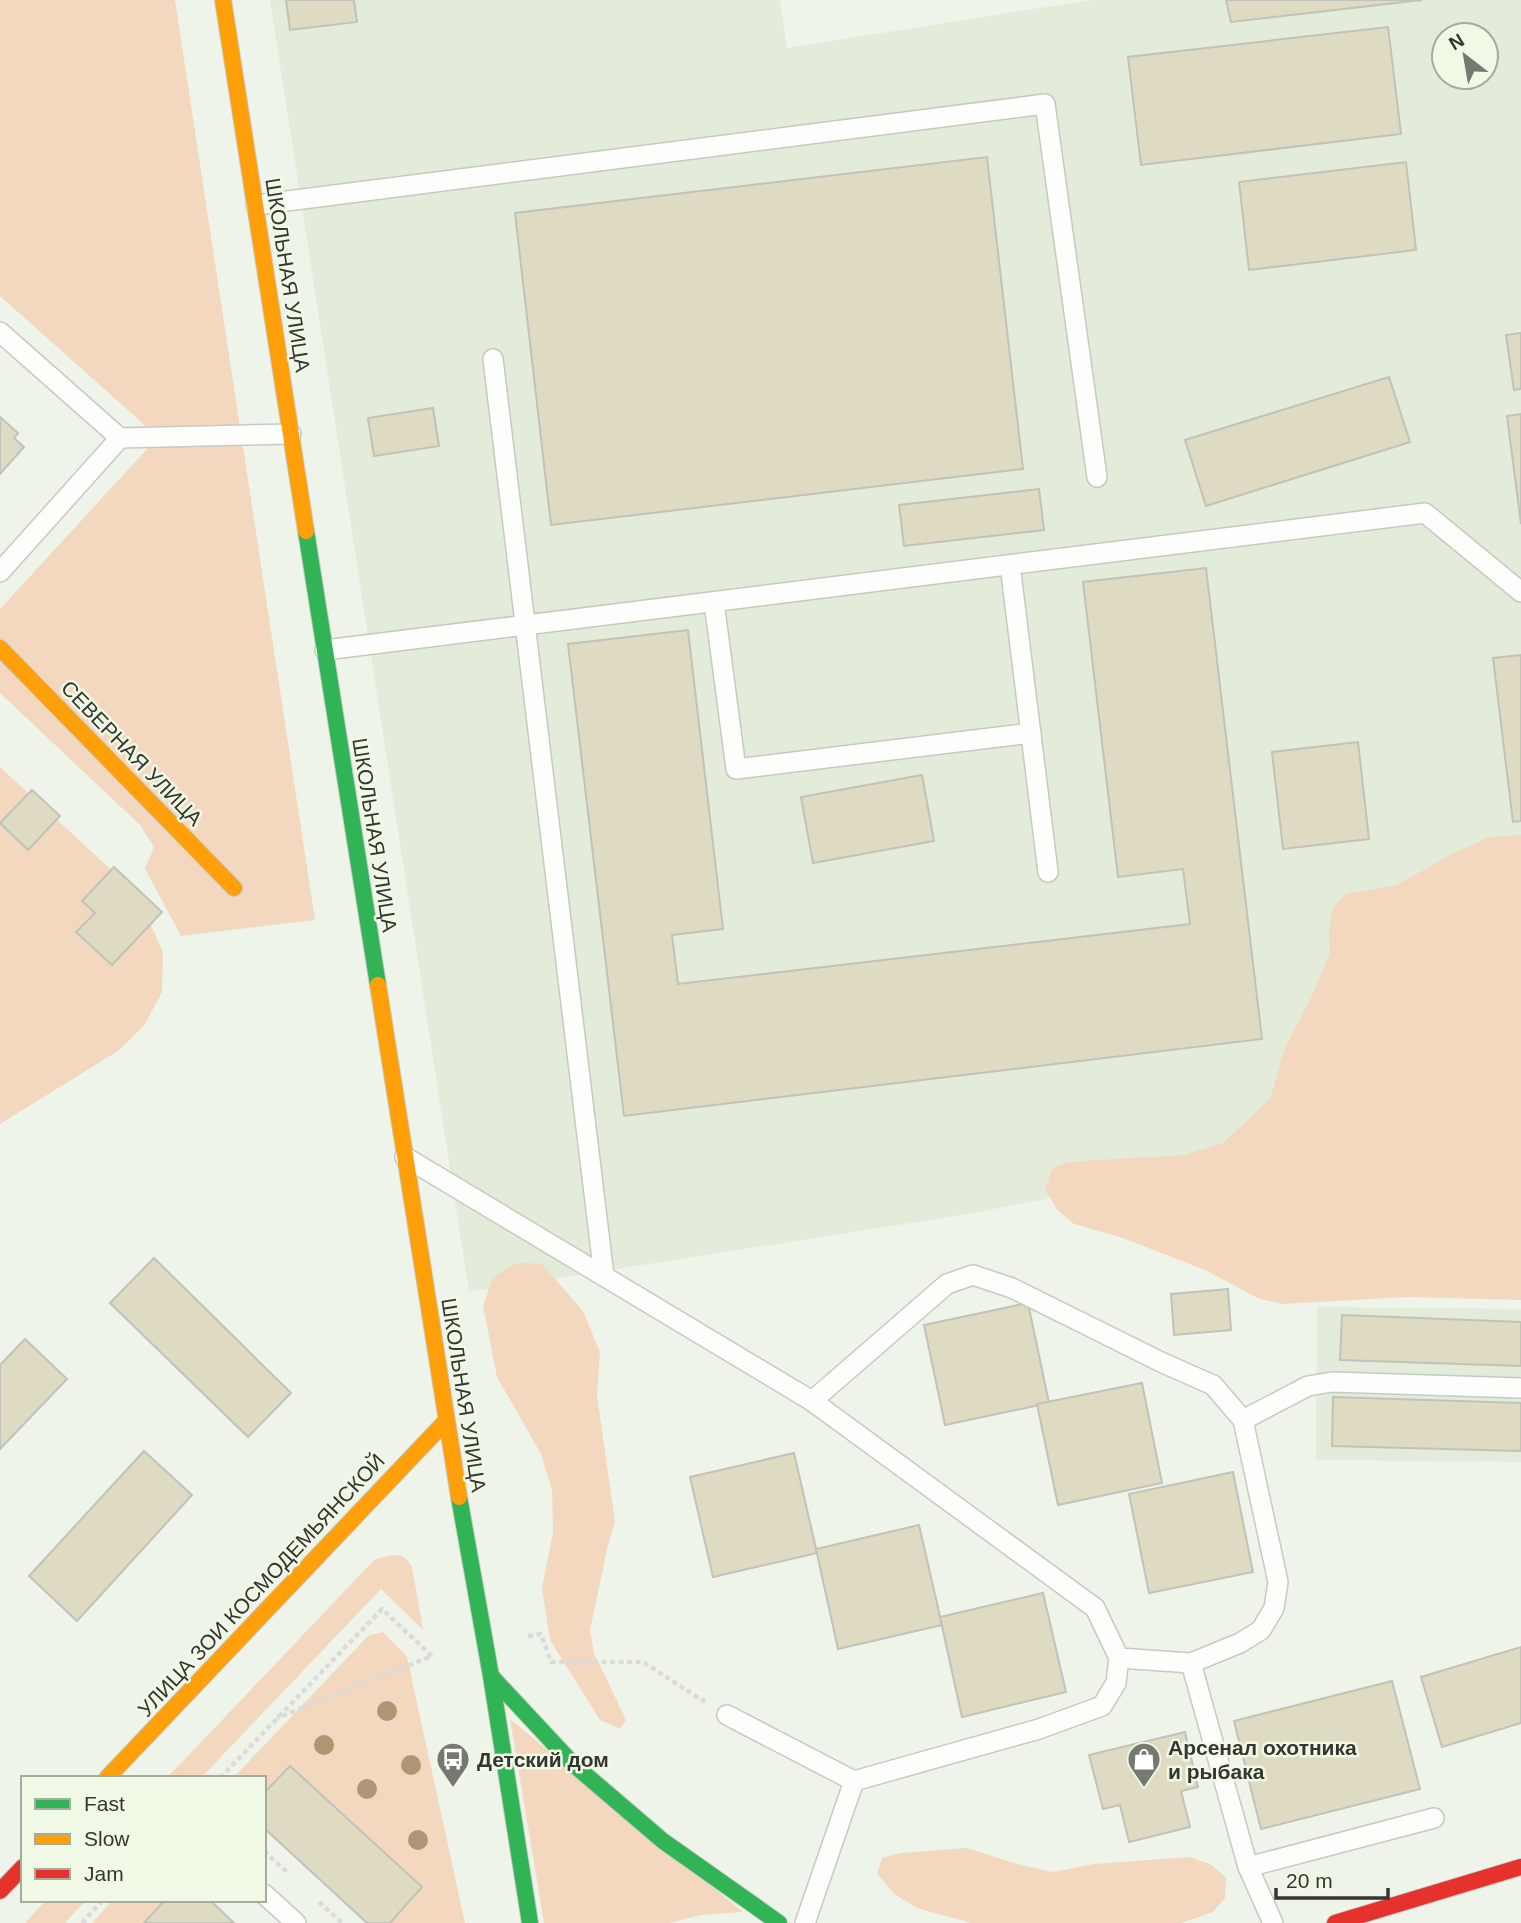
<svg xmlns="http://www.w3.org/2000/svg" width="1521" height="1923" viewBox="0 0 1521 1923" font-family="Helvetica,sans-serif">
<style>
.built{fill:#e3ebda;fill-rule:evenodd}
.green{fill:#f3d8bf}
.building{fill:#dedbc2;stroke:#c1c2ba;stroke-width:2}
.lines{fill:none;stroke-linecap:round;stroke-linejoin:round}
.lane-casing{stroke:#c6cac2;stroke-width:22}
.fast-casing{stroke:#c6cac2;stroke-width:18}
.slow-casing{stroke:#c6cac2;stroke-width:18}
.jam-casing{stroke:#c6cac2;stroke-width:18}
.path{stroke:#dbdbd9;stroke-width:4.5;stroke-dasharray:5 3.5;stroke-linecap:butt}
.lane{stroke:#fdfdfc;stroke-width:19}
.fast{stroke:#30b455;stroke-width:16}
.slow{stroke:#ff9f0a;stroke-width:16}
.jam{stroke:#e5322d;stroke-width:16}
.tree{fill:#b09575}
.labels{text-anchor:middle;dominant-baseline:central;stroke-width:5;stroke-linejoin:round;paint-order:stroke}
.street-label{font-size:21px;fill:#343730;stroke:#f0f8e6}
.poi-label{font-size:21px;font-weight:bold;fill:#343730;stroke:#f0f8e6;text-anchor:start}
</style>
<rect width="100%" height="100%" fill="#eff4ea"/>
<g class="built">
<path d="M270,0H780L787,48L1091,0H1521V1107L968,1214L469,1292ZM1444,35H1486V77H1444Z"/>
<polygon points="1317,1307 1521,1309 1521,1462 1316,1460"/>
</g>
<g class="green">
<polygon points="0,0 175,0 315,920 181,936 145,869 154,847 140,825 0,693 0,609 158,437 0,296"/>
<polygon points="0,767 108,867 146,914 163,952 162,992 144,1026 118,1051 0,1124"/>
<polygon points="1521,835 1521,1300 1407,1297 1282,1304 1260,1299 1205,1270 1120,1237 1074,1224 1057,1210 1045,1188 1053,1168 1068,1162 1184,1155 1223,1143 1270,1099 1285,1047 1312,996 1330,952 1329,929 1333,908 1346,894 1397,885 1452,854 1489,837"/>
<polygon points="517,1263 542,1264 583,1311 600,1352 597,1395 615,1522 608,1545 590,1630 594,1653 626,1720 620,1729 600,1720 550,1640 542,1588 553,1532 552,1490 541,1454 497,1377 483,1306 493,1277"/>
<path d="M393,1555C403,1555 407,1558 412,1567L423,1630L381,1589L201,1778H167L375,1559Z"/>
<polygon points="383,1632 407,1657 465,1923 390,1923 422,1887 290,1766 264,1793 264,1778 233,1778 368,1636"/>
<polygon points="510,1719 743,1912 700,1915 669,1923 544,1923"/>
<polygon points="967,1848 1017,1864 1053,1872 1093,1864 1190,1857 1212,1865 1226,1878 1225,1898 1213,1912 1181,1923 971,1923 917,1908 894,1894 877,1873 882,1858 901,1853"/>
<polygon points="46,1900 86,1900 65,1923 25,1923"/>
<polygon points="113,1900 165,1900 144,1923 92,1923"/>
</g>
<g class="building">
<polygon points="286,0 354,0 357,22 290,30"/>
<polygon points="1226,0 1422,0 1231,22"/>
<polygon points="1388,27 1401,134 1141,165 1128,57"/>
<polygon points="987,157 1023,469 551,525 515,213"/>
<polygon points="1406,162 1416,250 1249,270 1239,182"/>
<polygon points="1521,333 1521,389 1514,390 1506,335"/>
<polygon points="1389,377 1410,442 1206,506 1185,440"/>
<polygon points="433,408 439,446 374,456 368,418"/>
<polygon points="1521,414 1521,524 1507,416"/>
<polygon points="0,417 18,433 14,438 24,447 0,474"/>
<polygon points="1039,489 1044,530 904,546 899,505"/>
<polygon points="1206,568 1262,1039 624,1116 568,644 688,630 723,929 672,935 678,984 1190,924 1183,869 1118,877 1083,582"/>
<polygon points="1521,655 1521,821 1513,822 1493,658"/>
<polygon points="1358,742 1369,839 1283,849 1272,752"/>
<polygon points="922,775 934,841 813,863 801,797"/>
<polygon points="32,790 60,816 28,850 0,823"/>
<polygon points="114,867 162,912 112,965 76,932 95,913 82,901"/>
<polygon points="154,1258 291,1393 248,1437 110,1303"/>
<polygon points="1228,1289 1231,1330 1174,1335 1171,1294"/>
<polygon points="1028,1303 1049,1403 945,1425 924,1325"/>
<polygon points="1342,1315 1521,1322 1521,1366 1340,1360"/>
<polygon points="25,1339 67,1379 0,1449 0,1365"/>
<polygon points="1142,1383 1162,1483 1058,1505 1037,1404"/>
<polygon points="1333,1397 1521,1403 1521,1451 1332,1446"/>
<polygon points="144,1451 192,1495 77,1621 29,1576"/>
<polygon points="794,1453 817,1553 713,1577 690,1477"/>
<polygon points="1233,1472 1253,1572 1149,1593 1129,1494"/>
<polygon points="919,1525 942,1625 838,1649 816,1549"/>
<polygon points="1043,1593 1066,1692 962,1717 940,1617"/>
<polygon points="1521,1647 1521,1723 1442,1747 1421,1677"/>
<polygon points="1392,1681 1420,1789 1261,1829 1234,1721"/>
<polygon points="1185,1732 1198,1787 1181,1791 1190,1827 1129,1842 1120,1805 1103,1809 1089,1755"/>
<polygon points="290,1766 422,1887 390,1923 367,1923 264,1828 264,1793"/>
<polygon points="165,1900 210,1900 234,1923 144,1923"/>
</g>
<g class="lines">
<defs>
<g id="lane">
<polyline points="256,205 1045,104 1097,477"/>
<polyline points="0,332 120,438 0,572"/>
<polyline points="493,359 604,1276"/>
<polyline points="120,438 291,434"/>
<polyline points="1010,565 1048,872"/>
<polyline points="714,602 736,769 1031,733"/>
<polyline points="325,650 1425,513 1521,592"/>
<polyline points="405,1157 812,1401 1095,1608 1119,1658 1116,1683 1102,1706 1039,1729 854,1781 727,1715"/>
<polyline points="812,1401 947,1284 973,1275 1012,1288 1163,1363 1213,1385 1243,1420 1278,1582 1274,1608 1261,1630 1240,1643 1191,1663 1119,1658"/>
<polyline points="1243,1420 1308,1386 1332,1382 1521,1388"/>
<polyline points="1191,1663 1248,1867 1273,1923"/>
<polyline points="1248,1867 1434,1818"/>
<polyline points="264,1894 296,1923"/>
<polyline points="805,1923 854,1781"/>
</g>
<g id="fast">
<polyline points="306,531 378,985"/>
<polyline points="459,1497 491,1676 530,1923"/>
<polyline points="491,1676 573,1764 663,1841 779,1923"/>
</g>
<g id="slow">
<polyline points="223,0 306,531"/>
<polyline points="0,648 234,888"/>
<polyline points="378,985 459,1497"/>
<polyline points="107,1778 446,1421"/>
</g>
<g id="jam">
<polyline points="0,1891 23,1867"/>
<polyline points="1335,1923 1521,1867"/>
</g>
</defs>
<use href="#lane" class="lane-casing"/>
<use href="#fast" class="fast-casing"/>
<use href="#slow" class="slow-casing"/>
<use href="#jam" class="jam-casing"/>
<g class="path">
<polyline points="528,1636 541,1634 551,1662 643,1662 705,1702"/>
<polyline points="220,1778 382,1609 432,1656 277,1718"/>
<polyline points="264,1851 287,1872"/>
<polyline points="319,1902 342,1923"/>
<polyline points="82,1923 103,1900"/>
</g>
<use href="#lane" class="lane"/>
<use href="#fast" class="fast"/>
<use href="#slow" class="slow"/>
<use href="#jam" class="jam"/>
</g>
<g class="tree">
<circle cx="387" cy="1711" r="10"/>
<circle cx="324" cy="1745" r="10"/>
<circle cx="411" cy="1765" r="10"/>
<circle cx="367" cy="1789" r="10"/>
<circle cx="418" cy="1840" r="10"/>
</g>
<defs>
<symbol id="bus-pin" viewBox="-11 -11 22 30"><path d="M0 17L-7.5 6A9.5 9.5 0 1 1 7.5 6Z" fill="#757971" stroke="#f0f8e6"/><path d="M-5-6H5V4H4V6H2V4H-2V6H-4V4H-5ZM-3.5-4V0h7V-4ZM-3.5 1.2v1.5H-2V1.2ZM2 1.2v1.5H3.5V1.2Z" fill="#fff"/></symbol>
<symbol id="shop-pin" viewBox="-11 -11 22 30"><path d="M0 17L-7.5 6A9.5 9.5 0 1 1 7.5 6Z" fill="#757971" stroke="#f0f8e6"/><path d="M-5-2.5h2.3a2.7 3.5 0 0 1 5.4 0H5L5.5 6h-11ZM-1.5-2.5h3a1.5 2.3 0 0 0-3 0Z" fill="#fff"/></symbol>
</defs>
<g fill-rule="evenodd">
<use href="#bus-pin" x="434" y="1740" width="38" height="52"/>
<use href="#shop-pin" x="1125" y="1740" width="38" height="52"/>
</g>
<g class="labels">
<g class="street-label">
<text transform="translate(288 275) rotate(81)">ШКОЛЬНАЯ УЛИЦА</text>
<text transform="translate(132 753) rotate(46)">СЕВЕРНАЯ УЛИЦА</text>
<text transform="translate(375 835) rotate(81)">ШКОЛЬНАЯ УЛИЦА</text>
<text transform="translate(464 1395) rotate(81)">ШКОЛЬНАЯ УЛИЦА</text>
<text transform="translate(261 1585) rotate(-47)">УЛИЦА ЗОИ КОСМОДЕМЬЯНСКОЙ</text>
</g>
<g class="poi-label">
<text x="1168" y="1747">Арсенал охотника<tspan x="1168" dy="24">и рыбака</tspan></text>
<text x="477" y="1759">Детский дом</text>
</g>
</g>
<rect x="21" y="1776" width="245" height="126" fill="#f0f8e6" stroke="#a5ab9d" stroke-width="2"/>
<rect x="35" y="1799" width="35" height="10" fill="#30b455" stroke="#a5ab9d" stroke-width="2"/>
<text x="84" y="1811" font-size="21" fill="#343730">Fast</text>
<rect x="35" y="1834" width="35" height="10" fill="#ff9f0a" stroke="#a5ab9d" stroke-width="2"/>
<text x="84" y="1846" font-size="21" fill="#343730">Slow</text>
<rect x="35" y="1869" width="35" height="10" fill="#e5322d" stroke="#a5ab9d" stroke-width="2"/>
<text x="84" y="1881" font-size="21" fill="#343730">Jam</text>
<g transform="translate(1465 56) rotate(329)"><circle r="33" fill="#f0f8e6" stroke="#a5ab9d" stroke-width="2"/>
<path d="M0-5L12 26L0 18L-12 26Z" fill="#757971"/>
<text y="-10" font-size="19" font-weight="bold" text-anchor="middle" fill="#343730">N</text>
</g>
<path d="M1276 1888v10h112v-10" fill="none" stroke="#343730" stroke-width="3.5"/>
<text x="1286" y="1888" font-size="21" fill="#343730" stroke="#f0f8e6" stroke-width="5" paint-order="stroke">20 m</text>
</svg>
